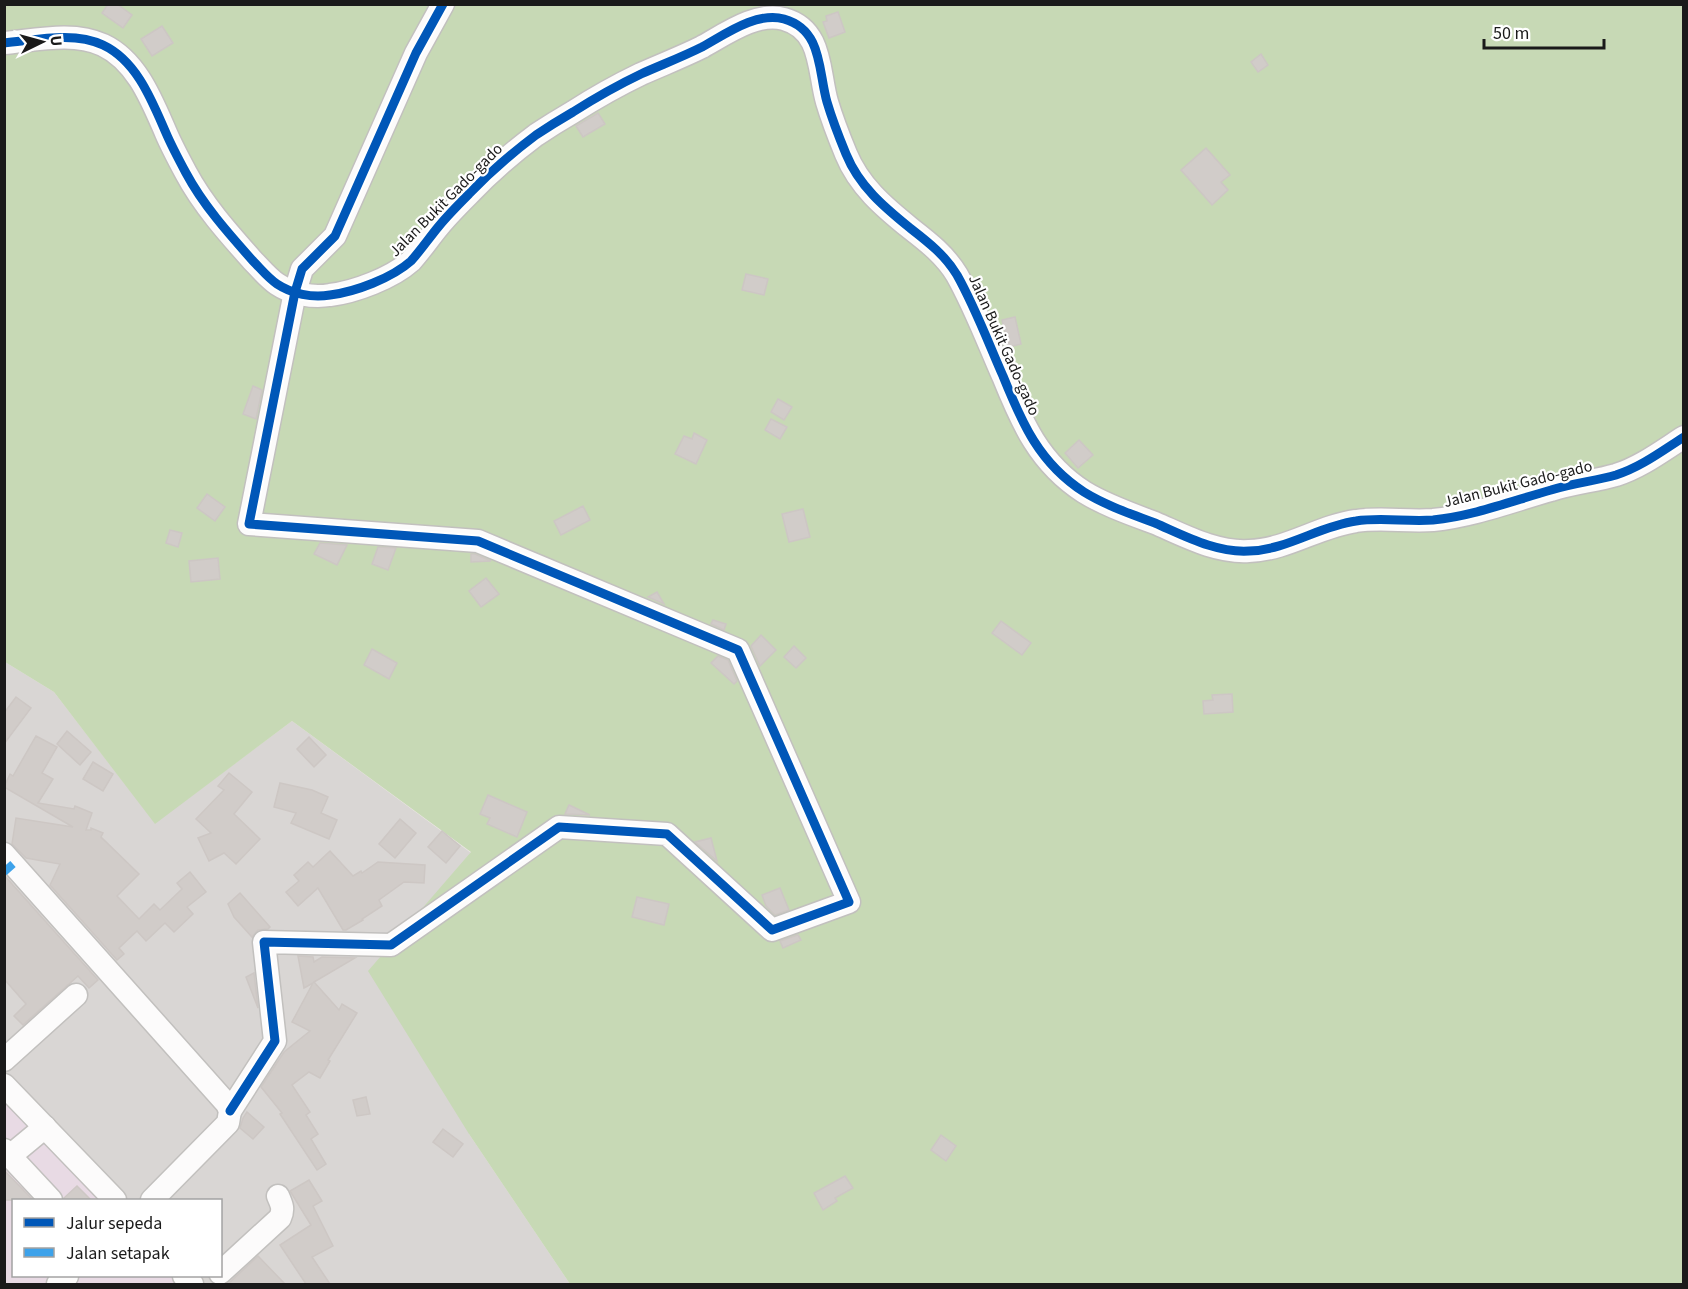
<svg xmlns="http://www.w3.org/2000/svg" width="1688" height="1289" viewBox="0 0 1688 1289" font-family="'Source Sans 3',sans-serif">
<style>
.residential{fill:#d9d6d4}
.industrial{fill:#e8dae4}
.forest{fill:#c7d9b5}
.building{fill:#d1ccc9;stroke:#cdc7c4;stroke-width:1.5}
.lines{fill:none;stroke-linecap:round;stroke-linejoin:round}
.minor-casing{stroke:#c2c0be;stroke-width:25}
.minor{stroke:#fcfbfb;stroke-width:22}
.quiet{stroke:#3da2ea;stroke-width:8;stroke-dasharray:15 8;stroke-linecap:butt}
.cycleway-casing{stroke:#fff;stroke-width:13}
.cycleway{stroke:#0057b8;stroke-width:9}
.labels{text-anchor:middle;dominant-baseline:central;stroke-width:4.5;stroke-linejoin:round;paint-order:stroke}
.street-label{font-size:16px;fill:#1a1a1a;stroke:#fff}
</style>
<rect width="100%" height="100%" fill="#eae6e2"/>
<polygon class="residential" points="5,662 54,692 155,823 292,721 471,853 469,1134 570,1284 195,1284 186,1276 220,1276 220,1200 114,1200 5,1081"/>
<polygon class="industrial" points="4,1081 114,1200 14,1200 14,1276 186,1276 195,1284 5,1284"/>
<polygon class="forest" points="4,5 1683,5 1683,1284 570,1284 469,1134 368,971 471,852 292,721 155,824 54,692 5,662"/>
<g class="building">
<polygon points="108,4 117,4 132,15 123,28 102,13"/>
<polygon points="838,12 845,32 829,38 823,22 827,21 826,16"/>
<polygon points="162,26 173,43 152,56 141,39"/>
<polygon points="1261,54 1268,65 1258,72 1251,62"/>
<polygon points="598,113 605,124 583,137 576,126"/>
<polygon points="1206,148 1230,175 1221,182 1228,190 1212,205 1181,170"/>
<polygon points="746,274 768,279 764,295 742,290"/>
<polygon points="1015,317 1021,344 1008,347 1002,320"/>
<polygon points="253,386 262,390 256,419 243,414"/>
<polygon points="778,399 792,407 784,420 771,412"/>
<polygon points="771,419 787,427 780,439 765,430"/>
<polygon points="694,433 707,440 696,464 675,454 684,436 692,439"/>
<polygon points="1079,440 1093,455 1078,468 1065,453"/>
<polygon points="207,494 225,507 215,521 197,508"/>
<polygon points="583,506 590,520 561,535 554,521"/>
<polygon points="803,509 810,537 789,542 782,514"/>
<polygon points="170,530 182,533 178,547 166,543"/>
<polygon points="320,543 347,545 337,565 314,554"/>
<polygon points="378,547 396,548 388,570 372,564"/>
<polygon points="471,554 475,554 491,561 471,562"/>
<polygon points="218,558 220,579 191,582 189,561"/>
<polygon points="486,578 499,594 481,607 469,591"/>
<polygon points="657,592 664,604 648,597"/>
<polygon points="713,620 726,624 724,630 711,624"/>
<polygon points="1001,621 1031,643 1022,655 992,633"/>
<polygon points="761,635 776,650 760,666 751,646"/>
<polygon points="794,646 806,658 796,668 784,657"/>
<polygon points="372,649 397,663 389,679 364,665"/>
<polygon points="718,656 728,660 737,681 734,684 711,663"/>
<polygon points="1232,694 1233,712 1204,714 1203,701 1213,700 1212,695"/>
<polygon points="16,697 31,708 4,744 4,713"/>
<polygon points="67,731 91,752 80,765 57,744"/>
<polygon points="36,736 57,747 42,773 53,779 38,803 74,809 75,806 92,813 86,830 91,830 91,828 103,833 101,837 139,874 117,896 139,919 154,904 160,910 182,889 177,883 190,872 206,892 187,907 193,914 174,932 165,923 146,941 137,931 119,948 124,954 117,960 50,885 60,864 26,858 12,844 16,818 73,827 4,787 10,774 13,776"/>
<polygon points="309,737 326,755 314,767 297,749"/>
<polygon points="93,762 113,774 103,791 83,779"/>
<polygon points="229,773 252,792 234,814 260,839 236,864 224,853 209,861 198,838 211,833 196,819 224,790 218,786"/>
<polygon points="280,783 312,790 328,797 321,813 337,820 329,839 291,823 296,813 274,807"/>
<polygon points="488,795 527,812 517,837 487,824 490,818 480,814"/>
<polygon points="569,805 590,815 565,814"/>
<polygon points="400,819 416,833 395,858 379,844"/>
<polygon points="442,831 460,846 446,863 428,847"/>
<polygon points="711,838 717,861 695,842"/>
<polygon points="330,851 353,876 361,871 362,873 378,862 425,865 424,883 404,882 379,900 382,906 362,919 363,920 346,930 343,930 318,888 298,906 286,892 299,881 294,875 308,862 313,867"/>
<polygon points="4,875 98,980 89,988 78,976 23,1025 14,1016 26,1004 4,979"/>
<polygon points="780,888 789,910 775,915 766,906 762,895"/>
<polygon points="240,893 270,927 268,929 258,930 252,937 234,917 228,904"/>
<polygon points="637,897 669,904 664,925 632,917"/>
<polygon points="798,935 801,940 783,948 780,941"/>
<polygon points="298,956 313,957 314,962 322,957 355,958 314,982 339,1010 342,1004 357,1013 328,1060 330,1061 320,1078 309,1072 292,1085 310,1112 306,1115 318,1134 311,1139 326,1164 317,1170 280,1114 282,1113 261,1087 284,1052 310,1031 292,1022 313,983 304,988"/>
<polygon points="254,973 258,1008 246,977"/>
<polygon points="366,1097 370,1114 357,1116 353,1100"/>
<polygon points="247,1112 264,1127 253,1139 240,1128 243,1118"/>
<polygon points="443,1129 463,1144 453,1157 433,1142"/>
<polygon points="941,1135 956,1146 946,1161 931,1150"/>
<polygon points="4,1170 33,1200 4,1200"/>
<polygon points="845,1176 853,1188 835,1198 837,1201 823,1210 814,1193"/>
<polygon points="309,1180 322,1201 313,1206 333,1246 312,1257 330,1284 306,1284 280,1245 311,1225 290,1191"/>
<polygon points="77,1186 91,1200 64,1200 64,1198"/>
<polygon points="258,1256 285,1284 226,1284 229,1283"/>
</g>
<g class="lines">
<defs>
<g id="minor">
<path d="M4,43C36,40 74,31 103,45C137,61 152,101 166,133C172,147 179,160 186,173C203,205 229,234 253,261C261,269 268,278 277,284C292,294 312,298 330,295C355,292 392,278 411,261C421,250 429,238 439,226C448,215 459,204 469,194C490,172 512,153 536,135C548,127 561,119 573,112C595,98 618,85 641,74C661,65 682,57 702,47C724,35 757,11 784,19C823,30 818,71 827,102C832,119 839,137 846,154C859,186 884,207 910,228C928,242 945,255 957,275C975,307 988,342 1003,376C1022,423 1039,463 1084,492C1105,505 1131,514 1155,523C1185,536 1216,553 1249,551C1287,550 1319,526 1356,521C1381,517 1407,522 1433,520C1473,516 1512,501 1551,490C1573,483 1595,481 1616,475C1641,467 1662,451 1684,437"/>
<polyline points="4,854 227,1104 230,1111 228,1123 152,1200"/>
<polyline points="4,1060 76,995"/>
<polyline points="4,1085 115,1200"/>
<polyline points="230,1111 275,1041 264,942 391,945 559,827 667,834 772,930 849,902 738,650 478,541 249,524 295,292 302,269 335,236 416,53 443,4"/>
<polyline points="4,1150 10,1156 45,1127"/>
<polyline points="10,1156 51,1200"/>
<path d="M220,1273L280,1218C284,1209 282,1205 278,1196"/>
<polyline points="184,1276 192,1284"/>
<polyline points="58,1284 67,1276"/>
</g>
</defs>
<use href="#minor" class="minor-casing"/>
<use href="#minor" class="minor"/>
<polyline class="quiet" points="4,872 13,864"/>
<defs>
<g id="cycleway">
<path d="M4,43C36,40 74,31 103,45C137,61 152,101 166,133C172,147 179,160 186,173C203,205 229,234 253,261C261,269 268,278 277,284C292,294 312,298 330,295C355,292 392,278 411,261C421,250 429,238 439,226C448,215 459,204 469,194C490,172 512,153 536,135C548,127 561,119 573,112C595,98 618,85 641,74C661,65 682,57 702,47C724,35 757,11 784,19C823,30 818,71 827,102C832,119 839,137 846,154C859,186 884,207 910,228C928,242 945,255 957,275C975,307 988,342 1003,376C1022,423 1039,463 1084,492C1105,505 1131,514 1155,523C1185,536 1216,553 1249,551C1287,550 1319,526 1356,521C1381,517 1407,522 1433,520C1473,516 1512,501 1551,490C1573,483 1595,481 1616,475C1641,467 1662,451 1684,437"/>
<polyline points="230,1111 275,1041 264,942 391,945 559,827 667,834 772,930 849,902 738,650 478,541 249,524 295,292 302,269 335,236 416,53 443,4"/>
</g>
</defs>
<use href="#cycleway" class="cycleway-casing"/>
<use href="#cycleway" class="cycleway"/>
</g>
<g class="labels">
<g class="street-label">
<text transform="translate(446 200) rotate(-45)">Jalan Bukit Gado-gado</text>
<text transform="translate(1004 345) rotate(66)">Jalan Bukit Gado-gado</text>
<text transform="translate(1518 484) rotate(-14)">Jalan Bukit Gado-gado</text>
</g>
</g>
<rect width="1688" height="1289" fill="none" stroke="#1a1a1a" stroke-width="12"/>
<rect x="12" y="1199" width="210" height="78" fill="#ffffff" stroke="#a3a3a3" stroke-width="1.5"/>
<rect x="24" y="1218" width="30" height="9" fill="#0057b8" stroke="#a3a3a3" stroke-width="1.5"/>
<text x="66" y="1229" font-size="18" fill="#1a1a1a">Jalur sepeda</text>
<rect x="24" y="1248" width="30" height="9" fill="#3da2ea" stroke="#a3a3a3" stroke-width="1.5"/>
<text x="66" y="1259" font-size="18" fill="#1a1a1a">Jalan setapak</text>
<g transform="translate(42 42) rotate(85)" stroke="#ffffff" stroke-width="4.5" paint-order="stroke">
<path d="M0-4.5L10 22L0 15L-10 22Z" fill="#1a1a1a"/>
<text y="-9" font-size="16" font-weight="bold" text-anchor="middle" fill="#1a1a1a">U</text>
</g>
<path d="M1484 39v9h120v-9" fill="none" stroke="#1a1a1a" stroke-width="3"/>
<text x="1493" y="39" font-size="18" fill="#1a1a1a" stroke="#ffffff" stroke-width="4.5" paint-order="stroke">50 m</text>
</svg>
